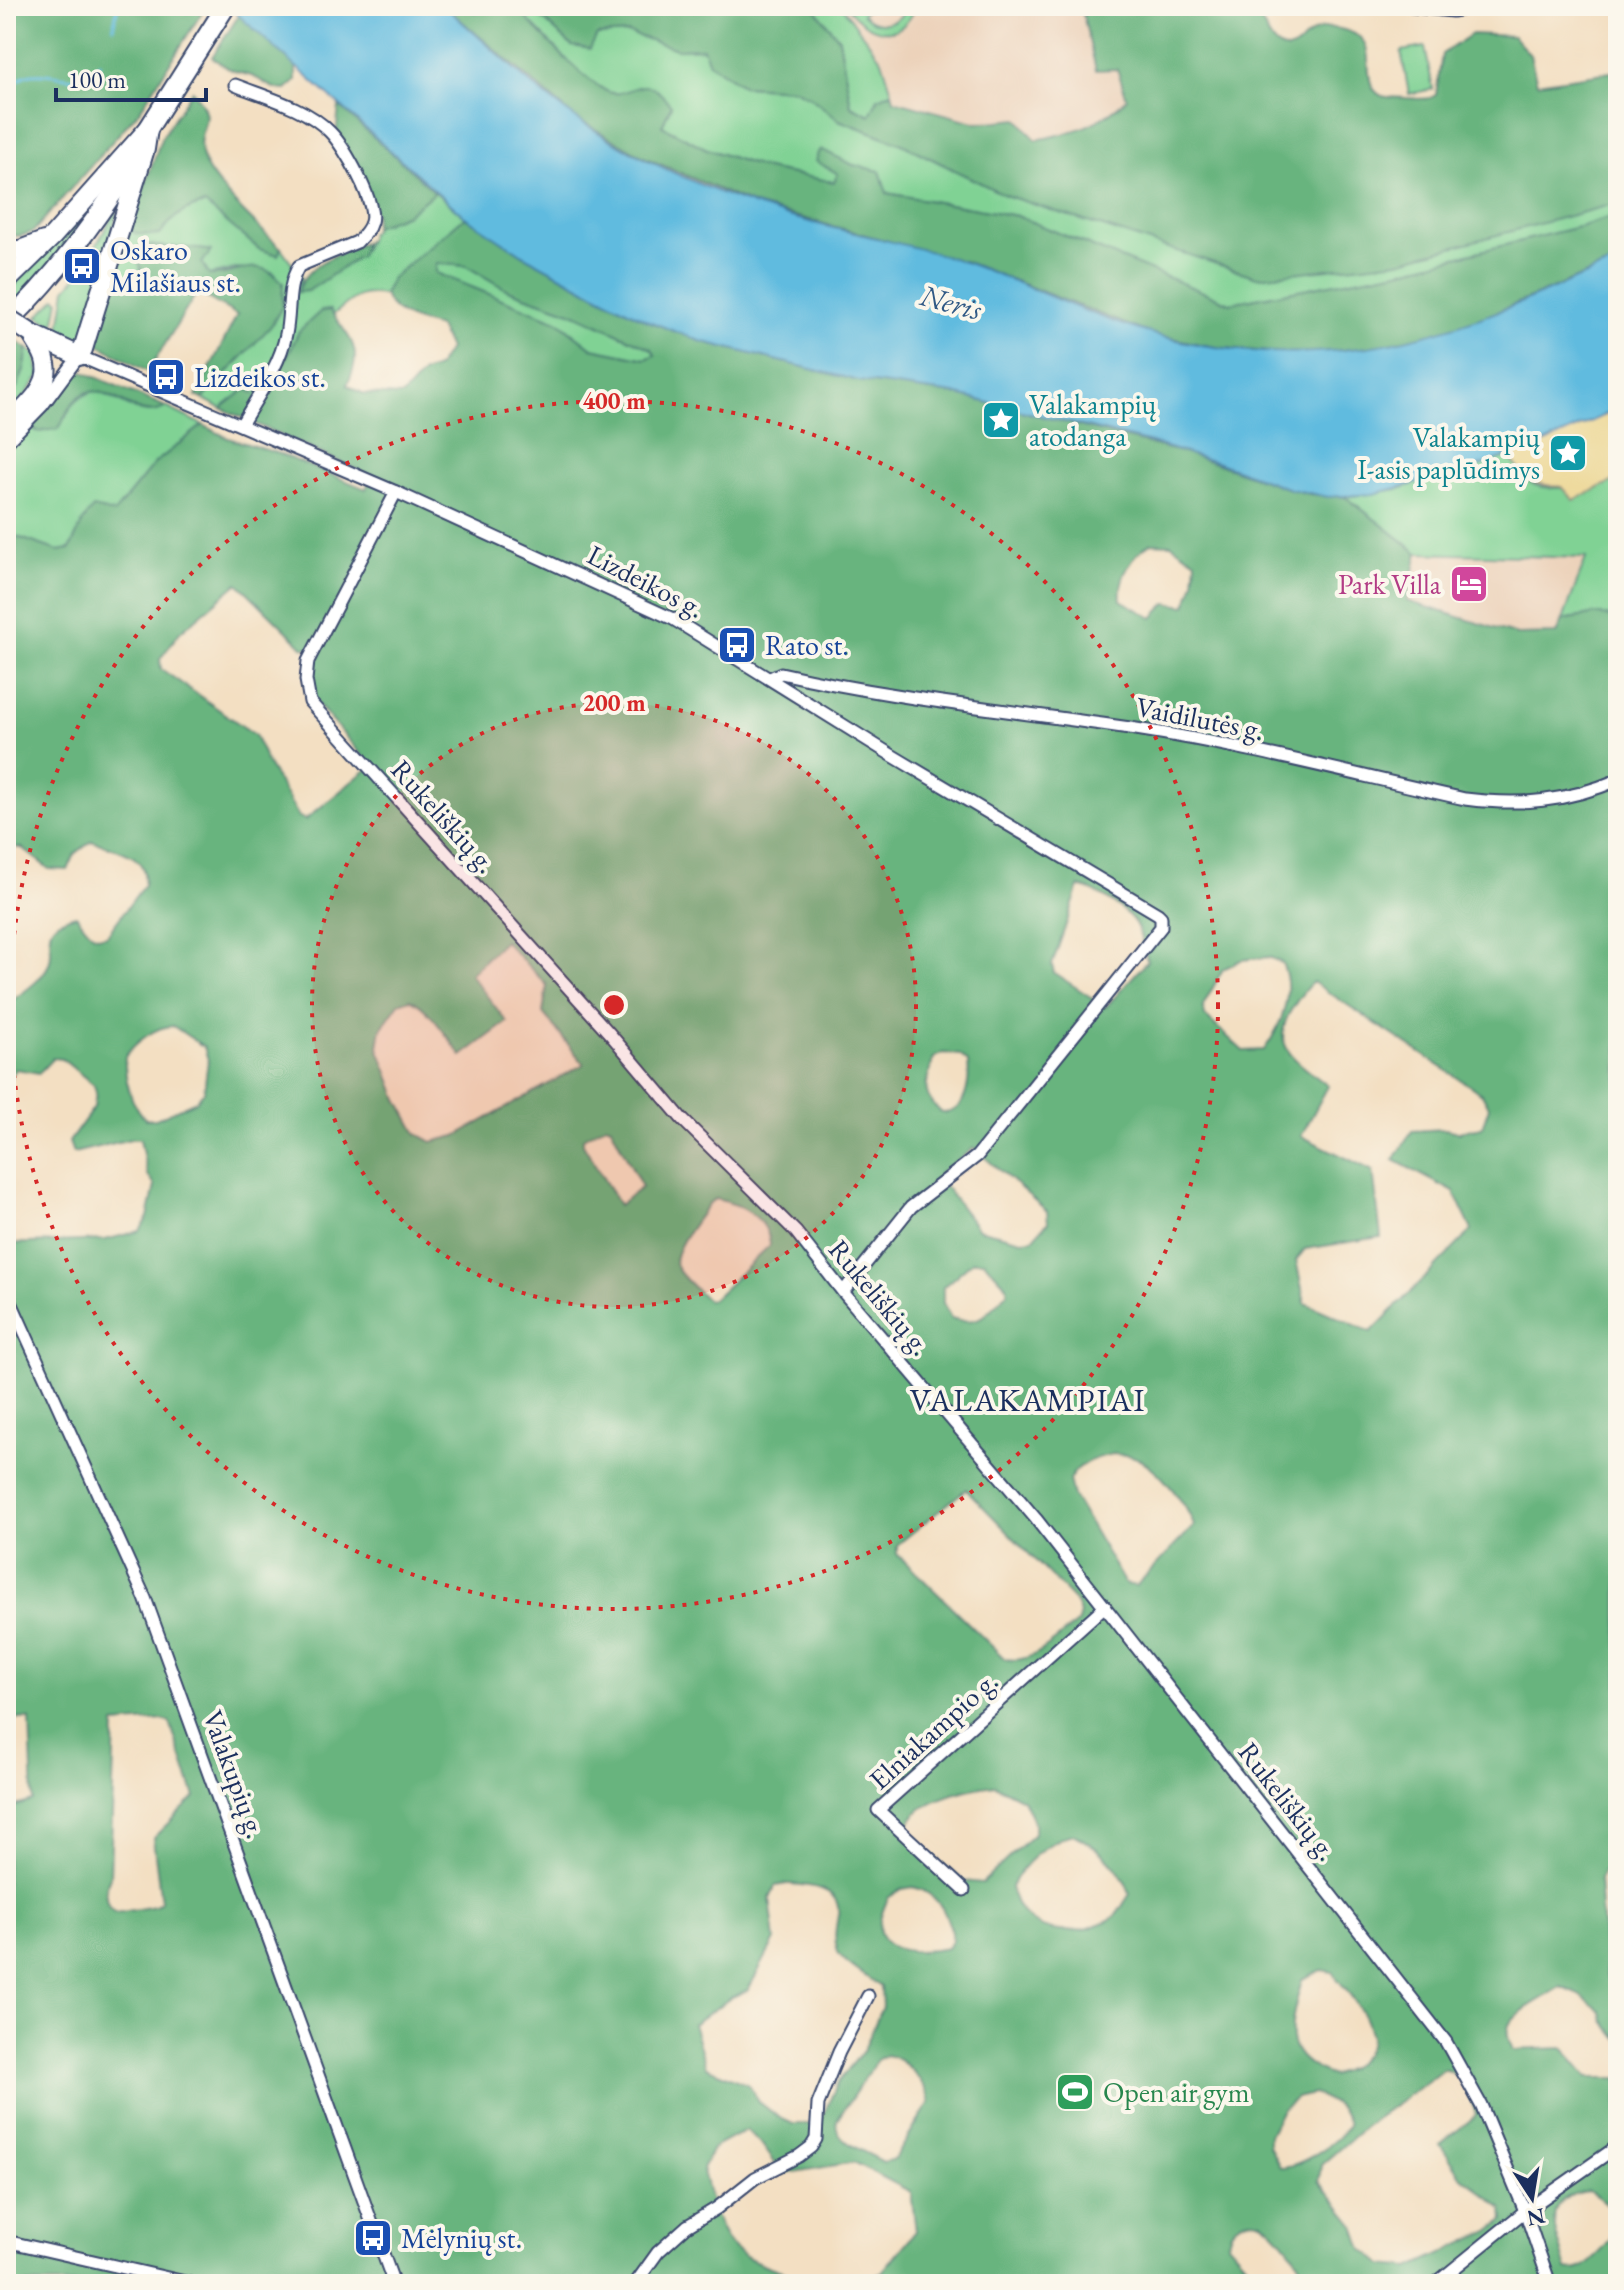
<svg xmlns="http://www.w3.org/2000/svg" width="1624" height="2290" viewBox="0 0 1624 2290" font-family="'EB Garamond',serif">
<style>
.built{fill:#ecd2ba}
.green{fill:#80d294;stroke:#4e8079;stroke-width:2}
.forest{fill:#68b47e;stroke:#42726e;stroke-width:2;fill-rule:evenodd}
.sand{fill:#eeda9e;stroke:#84847e;stroke-width:2}
.water{fill:#61bbdf;stroke:#3e759e;stroke-width:2}
.lines{fill:none;stroke-linecap:round;stroke-linejoin:round}
.stream{stroke:#61bbdf;stroke-width:3}
.street-casing{stroke:#3b496d;stroke-width:15}
.primary-casing{stroke:#3b496d;stroke-width:22}
.street{stroke:#fff;stroke-width:11}
.primary{stroke:#fff;stroke-width:18}
.primary-bridge-casing{stroke:#3b496d;stroke-width:22;stroke-linecap:butt}
.primary-bridge{stroke:#fff;stroke-width:18}
.ring{fill:none;stroke:#d62828;stroke-width:4;stroke-dasharray:4 8}
.labels{text-anchor:middle;dominant-baseline:central;stroke-width:8;stroke-linejoin:round;paint-order:stroke}
.transit-label{font-size:28px;fill:#164399;stroke:#fbf7ec;text-anchor:start}
.culture-label{font-size:28px;fill:#0d838f;stroke:#fbf7ec;text-anchor:start}
.street-label{font-size:28px;fill:#1b2f5e;stroke:#fbf7ec}
.hotel-label{font-size:28px;fill:#b23c85;stroke:#fbf7ec;text-anchor:end}
.leisure-label{font-size:28px;fill:#27864d;stroke:#fbf7ec;text-anchor:start}
.water-label{font-size:30px;font-style:italic;fill:#305985;stroke:#fbf7ec}
.quarter-label{font-size:32px;letter-spacing:2px;fill:#1b2f5e;stroke:#fbf7ec}
.centre{fill:#d62828;stroke:#fbf7ec;stroke-width:4}
.ring-label{font-size:24px;text-anchor:middle;font-weight:bold;fill:#d62828;stroke:#fbf7ec;stroke-width:8;stroke-linejoin:round;paint-order:stroke}
</style>
<rect width="100%" height="100%" fill="#fbf7ec"/>
<filter id="ink" filterUnits="userSpaceOnUse"><feTurbulence type="fractalNoise" baseFrequency=".0125" numOctaves="2"/><feDisplacementMap in="SourceGraphic" scale="16" xChannelSelector="R" yChannelSelector="G"/><feConvolveMatrix kernelMatrix="1 2 1 2 8 2 1 2 1" color-interpolation-filters="sRGB"/></filter>
<filter id="wash" filterUnits="userSpaceOnUse"><feTurbulence type="fractalNoise" baseFrequency=".006" numOctaves="4" result="noise"/><feDisplacementMap in="SourceGraphic" scale="32" xChannelSelector="R" yChannelSelector="G"/><feGaussianBlur stdDeviation="1.8" result="paint"/><feColorMatrix in="noise" values="0 0 0 0 0 0 0 0 0 0 0 0 0 0 0 0 0 1.4 0 .05"/><feComposite in="paint" operator="in"/></filter>
<g filter="url(#wash)">
<rect width="100%" height="100%" fill="#f3dfc2"/>
<g class="built">
<polygon points="841,6 1081,6 1117,69 1127,97 1111,114 1079,131 1036,140 1018,120 977,123 894,100 882,60"/>
<polygon points="1418,553 1586,558 1558,634 1516,635 1407,601"/>
</g>
<g class="green">
<path d="M514,6H529L572,46L597,35L629,33L677,49L703,48L719,70L744,86L794,89L810,97L839,120L900,143L1005,195L1257,277L1618,203V215L1583,226L1399,271L1230,303L1017,216L886,193L880,171L853,165L823,151L838,174L834,182L766,169L707,149L662,126L671,105C634,64 635,107 606,91C576,74 540,31 514,6Z"/>
<polygon points="813,6 841,6 882,60 892,92 878,98 870,116 851,106 839,39"/>
<path d="M846,6H871L862,14C878,29 898,25 908,6H916C900,46 867,33 846,6Z"/>
<polygon points="1425,47 1433,89 1409,94 1401,51"/>
<path d="M435,192L465,217L392,278L384,295C357,291 353,299 333,315L330,310L299,331L288,355L263,398L246,389L224,406L223,409L203,399L282,307L283,283L273,272L235,269L209,275L202,263L210,251C188,246 166,249 143,244L140,275L129,282L113,276L129,229L160,235C173,216 183,209 206,204L259,249L278,254L281,248L302,277L298,291L360,256L374,227L407,214Z"/>
<polygon points="120,202 83,341 62,333 60,328 66,289 82,271"/>
<polygon points="91,207 94,210 19,303 6,296 6,291"/>
<polygon points="436,263 466,266 508,290 573,313 652,349 655,355 646,359 592,348 557,321 436,273"/>
<polygon points="56,298 59,300 54,326 38,316"/>
<path d="M27,348L35,354L40,375L22,400L6,416V403C19,388 27,367 27,348Z"/>
<path d="M94,391C118,396 142,423 166,407L203,425L155,463L114,513L83,521L70,549L58,551L6,533V452L30,428L40,432L66,417C71,402 80,397 94,391Z"/>
<path d="M1509,456C1516,465 1524,480 1535,485C1551,491 1603,486 1618,479V619L1597,614L1563,620L1586,558L1418,553L1346,497L1398,489Z"/>
</g>
<g class="forest">
<polygon points="6,6 206,6 140,110 33,232 20,236 6,235"/>
<path d="M444,6H470L476,13L484,6H514C540,31 576,74 606,91C623,100 637,80 653,88C660,91 665,99 671,105L662,126L707,149L766,169L834,182L838,174L816,161L818,152L823,150L853,165L880,171L887,193L1017,216L1230,303L1399,271L1583,226L1618,215V261L1468,324L1443,332L1374,347L1313,353H1278L1215,347L1151,334L966,262L754,205L646,158L574,117Z"/>
<path d="M529,6H813L839,39L851,106L870,115L878,98L892,92L894,100L977,123L1018,119L1036,140C1072,133 1101,125 1127,98L1117,69L1096,70L1081,6H1254C1260,17 1266,35 1275,44C1293,60 1303,36 1317,30C1329,25 1347,29 1358,36C1377,47 1359,86 1382,96C1388,98 1400,97 1407,98C1418,98 1427,101 1436,95L1442,54L1472,34L1513,36L1530,55L1537,83L1618,71V203L1399,261L1257,277L1005,195L900,143L839,120L810,97L794,89L744,86L709,63L703,48L677,49L629,33L597,35L590,49L572,46Z"/>
<path d="M239,15L296,65V81L286,90C266,89 264,79 248,75C231,71 227,68 212,57Z"/>
<path d="M192,90C220,123 196,122 201,153C205,179 261,229 281,248L278,255L259,249L205,204C183,209 173,216 160,235L137,234L129,229L162,137Z"/>
<polygon points="339,106 435,192 407,214 374,227 375,214 336,135"/>
<path d="M465,217L526,257L593,293L646,320L700,341L859,381L954,394L1189,454L1290,489L1309,494L1346,497L1418,553L1407,601L1517,635L1557,634L1563,620L1597,614L1618,619V1838L1613,1853L1599,1879L1606,1974L1611,1984L1618,1991V2038L1604,2021L1602,2012L1580,1995L1561,1987C1549,1995 1513,2013 1509,2025C1505,2034 1510,2042 1513,2050L1563,2048L1588,2078H1618V2284H1300C1301,2280 1303,2276 1302,2272C1301,2260 1270,2223 1259,2220C1252,2218 1246,2220 1240,2223C1232,2228 1229,2233 1228,2243L1264,2284H855L882,2272L916,2231L911,2192L854,2162L783,2174L760,2142L746,2130L713,2148L702,2168C709,2191 714,2225 730,2244C747,2264 797,2275 821,2284H6V1809L33,1801L30,1719L6,1718V1244L105,1240L140,1231L148,1217L155,1186L147,1174L140,1139H131L73,1153L69,1142L94,1107L96,1092L94,1085L62,1059L53,1058L39,1073L16,1069L6,1084V994L13,1000C26,990 42,980 49,964C58,942 33,926 76,915C86,926 90,940 107,935L144,885C150,853 115,850 92,841L75,854L68,870L49,869L22,848L6,846V533L58,551L70,549L83,521L93,508L114,513L155,463L203,425L228,438L280,454L366,489L371,476L223,409L224,406L246,389L263,397L288,355L299,331L321,311L330,310C350,340 365,348 347,385L364,394L402,396L423,373L437,368L449,349L439,327C418,321 393,317 384,295L392,278ZM436,263L466,266L508,290L573,313L652,349L655,355L646,359L592,348L557,321L436,273ZM1151,543L1171,544L1196,561L1194,582L1186,606L1166,603L1153,618L1121,600C1118,578 1132,554 1151,543ZM238,583L303,647L320,651L313,672L314,700L371,766L305,820L299,817L266,761L255,735L161,669L160,659L180,632ZM1079,887C1094,888 1129,911 1136,925C1142,935 1144,950 1147,961L1106,1007L1054,973L1052,965ZM504,941L547,985L543,1013L584,1064L456,1136L432,1142L417,1134L398,1099L378,1047L381,1029L399,1003L410,999C431,1009 447,1038 462,1056L507,1022L470,974ZM1269,957L1282,963C1295,992 1282,1025 1264,1050L1243,1051L1205,1016L1203,1006L1223,969L1241,960ZM1313,982L1482,1094L1489,1107L1482,1127L1458,1132L1445,1129L1412,1131L1394,1160L1454,1192L1472,1230L1371,1332L1305,1303L1296,1260L1305,1249L1381,1237L1373,1171L1301,1136L1328,1086C1299,1062 1266,1047 1293,1007C1299,998 1305,988 1313,982ZM173,1026L204,1047L208,1060L204,1091L196,1101L156,1119H146C131,1109 124,1075 125,1057C134,1043 156,1026 173,1026ZM943,1053L960,1055L968,1062C970,1082 967,1113 942,1113C919,1093 926,1084 934,1058ZM606,1125L611,1127L642,1187L619,1205L583,1144V1138ZM974,1148L1047,1211L1048,1222L1033,1239L1022,1240L978,1229L939,1179L940,1173ZM715,1199C740,1204 769,1218 770,1245L713,1299L707,1300C698,1290 681,1278 676,1266C670,1252 700,1216 708,1204ZM973,1261H984L1007,1286V1292C989,1312 980,1327 951,1318L943,1303V1287ZM1112,1454C1118,1455 1125,1454 1131,1456C1155,1462 1187,1504 1194,1526L1136,1586L1125,1584L1073,1496L1069,1480C1079,1462 1093,1459 1112,1454ZM966,1489L1075,1601L1080,1613L1078,1622C1056,1638 1034,1665 1005,1659L897,1554V1545ZM163,1720L170,1723L195,1797L153,1838L161,1902L155,1906L116,1913C103,1905 104,1890 110,1877L115,1724ZM995,1785L1023,1799L1034,1823V1834L982,1883L964,1881L910,1838C898,1802 970,1788 995,1785ZM1073,1834C1098,1847 1121,1867 1130,1894C1125,1901 1121,1909 1116,1915C1112,1919 1105,1922 1099,1924C1064,1940 1017,1930 1011,1887C1020,1865 1051,1838 1073,1834ZM787,1884C806,1885 842,1886 838,1915C836,1927 833,1939 838,1952C842,1962 870,1979 881,1987L882,2007L864,2050L838,2082L822,2118L814,2124H793L778,2117L758,2101L749,2085L706,2067L693,2024L732,1997L748,1990L775,1940L770,1899L775,1886ZM913,1887C939,1893 950,1917 952,1941L947,1948C930,1952 889,1956 881,1935C876,1924 884,1908 888,1898L902,1889ZM1322,1970L1332,1972C1362,2010 1400,2050 1332,2076C1276,2055 1291,2025 1302,1979ZM886,2055C906,2058 926,2083 930,2102L895,2159L883,2162C867,2152 831,2141 837,2120L877,2060ZM1445,2069L1461,2078L1477,2115L1440,2144L1462,2177L1503,2209L1504,2220L1490,2231L1410,2268L1384,2265L1363,2249L1355,2226L1319,2181L1321,2165L1369,2123ZM1314,2094C1329,2100 1345,2108 1348,2125C1338,2142 1301,2167 1280,2167L1269,2146V2135L1282,2109L1296,2098ZM1588,2191C1622,2210 1623,2232 1595,2257C1586,2265 1580,2272 1567,2269C1557,2233 1536,2199 1588,2191Z"/>
<path d="M365,242L360,256L308,291L298,292C307,262 338,255 365,242Z"/>
<path d="M143,244C166,249 188,246 211,251L202,263L209,275C240,277 255,252 283,283L282,307L271,326L203,399L196,396L237,315L197,292L148,372L96,343L113,276L129,282L140,275L141,268L135,251Z"/>
<path d="M13,340L27,348C27,367 19,388 6,403V346Z"/>
<path d="M78,372H84L166,407C133,429 100,364 71,406C66,412 64,421 59,428L40,432L30,428Z"/>
</g>
<path class="sand" d="M1618,409V479L1574,500L1562,487C1528,484 1530,483 1509,456Z"/>
<path class="water" d="M228,6H444C487,43 529,86 576,118C631,156 714,194 778,213C839,232 903,241 964,262C1016,280 1066,305 1118,323C1181,345 1248,355 1314,352C1425,348 1517,305 1618,261V409L1545,443L1462,472L1373,494L1328,497L1290,489L1219,463L1155,444L954,394L859,381L700,341L646,320L593,293L526,257L465,217Z"/>
<g class="lines">
<g class="stream">
<polyline points="113,28 118,6"/>
<path d="M6,90C14,86 17,78 27,75C54,68 81,92 100,63"/>
</g>
</g>
</g>
<g filter="url(#ink)">
<g class="lines">
<defs>
<g id="street">
<polyline points="1405,6 1452,11 1485,6"/>
<path d="M235,85C266,97 307,108 330,132C344,146 377,203 371,222C369,230 363,236 357,242L299,266C286,287 291,311 286,334C280,366 257,397 241,425"/>
<polyline points="6,443 42,406 79,356 396,492 673,619 893,756 1158,914 1161,917 1161,927 977,1156 911,1207 843,1292"/>
<polyline points="396,492 308,661 306,680 310,702 610,1034 682,1119 796,1232 843,1292 1036,1519 1446,2042 1481,2105 1525,2211 1550,2284"/>
<path d="M770,678L781,673C898,700 1018,711 1136,729C1247,746 1356,775 1465,799C1520,806 1566,802 1618,780"/>
<polyline points="6,1291 145,1598 394,2284"/>
<polyline points="964,1890 878,1810 1105,1606"/>
<polyline points="6,2241 194,2284"/>
<polyline points="635,2284 658,2252 687,2226 717,2208 755,2178 799,2156 811,2147 816,2139 818,2104 839,2052 868,1996"/>
<polyline points="1435,2284 1525,2211 1618,2146"/>
</g>
<g id="primary">
<polyline points="6,250 20,250 44,241"/>
<polyline points="6,282 53,236 148,129 226,6"/>
<path d="M6,324C57,275 97,220 134,161"/>
<polyline points="32,334 79,356 83,349 145,149 148,129"/>
<path d="M6,426C22,411 51,388 46,364C45,353 37,344 32,335"/>
</g>
</defs>
<use href="#street" class="street-casing"/>
<use href="#primary" class="primary-casing"/>
<use href="#street" class="street"/>
<use href="#primary" class="primary"/>
<defs>
<polyline id="primary-bridge" points="6,317 32,334"/>
</defs>
<use href="#primary-bridge" class="primary-bridge-casing"/>
<use href="#primary-bridge" class="primary-bridge"/>
</g>
</g>
<circle cx="614" cy="1005" r="302" fill="#d62828" fill-opacity=".12"/>
<g class="ring">
<circle cx="614" cy="1005" r="302"/>
<circle cx="614" cy="1005" r="604"/>
</g>
<defs>
<symbol id="bus-square" viewBox="-11 -11 22 22"><rect x="-9" y="-9" width="18" height="18" rx="4" fill="#1a4fb4" stroke="#fbf7ec"/><path d="M-5-6H5V4H4V6H2V4H-2V6H-4V4H-5ZM-3.5-4V0h7V-4ZM-3.5 1.2v1.5H-2V1.2ZM2 1.2v1.5H3.5V1.2Z" fill="#fff"/></symbol>
<symbol id="sight-square" viewBox="-11 -11 22 22"><rect x="-9" y="-9" width="18" height="18" rx="4" fill="#0f9aa8" stroke="#fbf7ec"/><path d="M0-6L1.8-2.2L6-1.7L2.9 1.2L3.7 5.4L0 3.3L-3.7 5.4L-2.9 1.2L-6-1.7L-1.8-2.2Z" fill="#fff"/></symbol>
<symbol id="hotel-square" viewBox="-11 -11 22 22"><rect x="-9" y="-9" width="18" height="18" rx="4" fill="#d1479c" stroke="#fbf7ec"/><path d="M-6-4.5h1.5V1H6V5H4.5V3h-9V5H-6ZM-4 0a1.8 1.8 0 1 1 3.6 0ZM.5 0V-2.5h3Q6-2.5 6 0Z" fill="#fff"/></symbol>
<symbol id="stadium-square" viewBox="-11 -11 22 22"><rect x="-9" y="-9" width="18" height="18" rx="4" fill="#2e9e5b" stroke="#fbf7ec"/><path d="M0-5a6.5 5 0 1 0 0 10a6.5 5 0 1 0 0-10ZM-3.5-1.8h7v3.6h-7Z" fill="#fff"/></symbol>
</defs>
<g fill-rule="evenodd">
<use href="#bus-square" x="60" y="244" width="44" height="44"/>
<use href="#bus-square" x="144" y="355" width="44" height="44"/>
<use href="#sight-square" x="979" y="398" width="44" height="44"/>
<use href="#sight-square" x="1546" y="431" width="44" height="44"/>
<use href="#hotel-square" x="1447" y="562" width="44" height="44"/>
<use href="#bus-square" x="715" y="623" width="44" height="44"/>
<use href="#stadium-square" x="1053" y="2070" width="44" height="44"/>
<use href="#bus-square" x="351" y="2216" width="44" height="44"/>
</g>
<g class="labels">
<g class="transit-label">
<text x="110" y="250">Oskaro<tspan x="110" dy="32">Milašiaus st.</tspan></text>
<text x="194" y="377">Lizdeikos st.</text>
<text x="765" y="645">Rato st.</text>
<text x="401" y="2238">Mėlynių st.</text>
</g>
<g class="culture-label">
<text x="1029" y="404">Valakampių<tspan x="1029" dy="32">atodanga</tspan></text>
<text x="1540" y="437" text-anchor="end">Valakampių<tspan x="1540" dy="32">I-asis paplūdimys</tspan></text>
</g>
<g class="street-label">
<text transform="translate(646 581) rotate(27)">Lizdeikos g.</text>
<text transform="translate(1200 718) rotate(11)">Vaidilutės g.</text>
<text transform="translate(444 816) rotate(48)">Rukeliškių g.</text>
<text transform="translate(880 1297) rotate(50)">Rukeliškių g.</text>
<text transform="translate(933 1730) rotate(-42)">Elniakampio g.</text>
<text transform="translate(235 1774) rotate(70)">Valakupių g.</text>
<text transform="translate(1288 1801) rotate(52)">Rukeliškių g.</text>
</g>
<g class="hotel-label">
<text x="1441" y="584">Park Villa</text>
</g>
<g class="leisure-label">
<text x="1103" y="2092">Open air gym</text>
</g>
<g class="water-label">
<text transform="translate(951 302) rotate(15)">Neris</text>
</g>
<g class="quarter-label">
<text x="1028" y="1400">VALAKAMPIAI</text>
</g>
</g>
<circle cx="614" cy="1005" r="12" class="centre"/>
<g class="ring-label">
<text x="614" y="409">400 m</text>
<text x="614" y="711">200 m</text>
</g>
<rect width="1624" height="2290" fill="none" stroke="#fbf7ec" stroke-width="32"/>
<g transform="translate(1532 2198) rotate(168)" stroke="#fbf7ec" stroke-width="6" paint-order="stroke">
<path d="M0-6L14 30L0 20L-14 30Z" fill="#1b2f5e"/>
<text y="-12" font-size="22" font-weight="bold" text-anchor="middle" fill="#1b2f5e">N</text>
</g>
<path d="M56 88v12h150v-12" fill="none" stroke="#1b2f5e" stroke-width="4"/>
<text x="68" y="88" font-size="24" fill="#1b2f5e" stroke="#fbf7ec" stroke-width="6" paint-order="stroke">100 m</text>
</svg>
